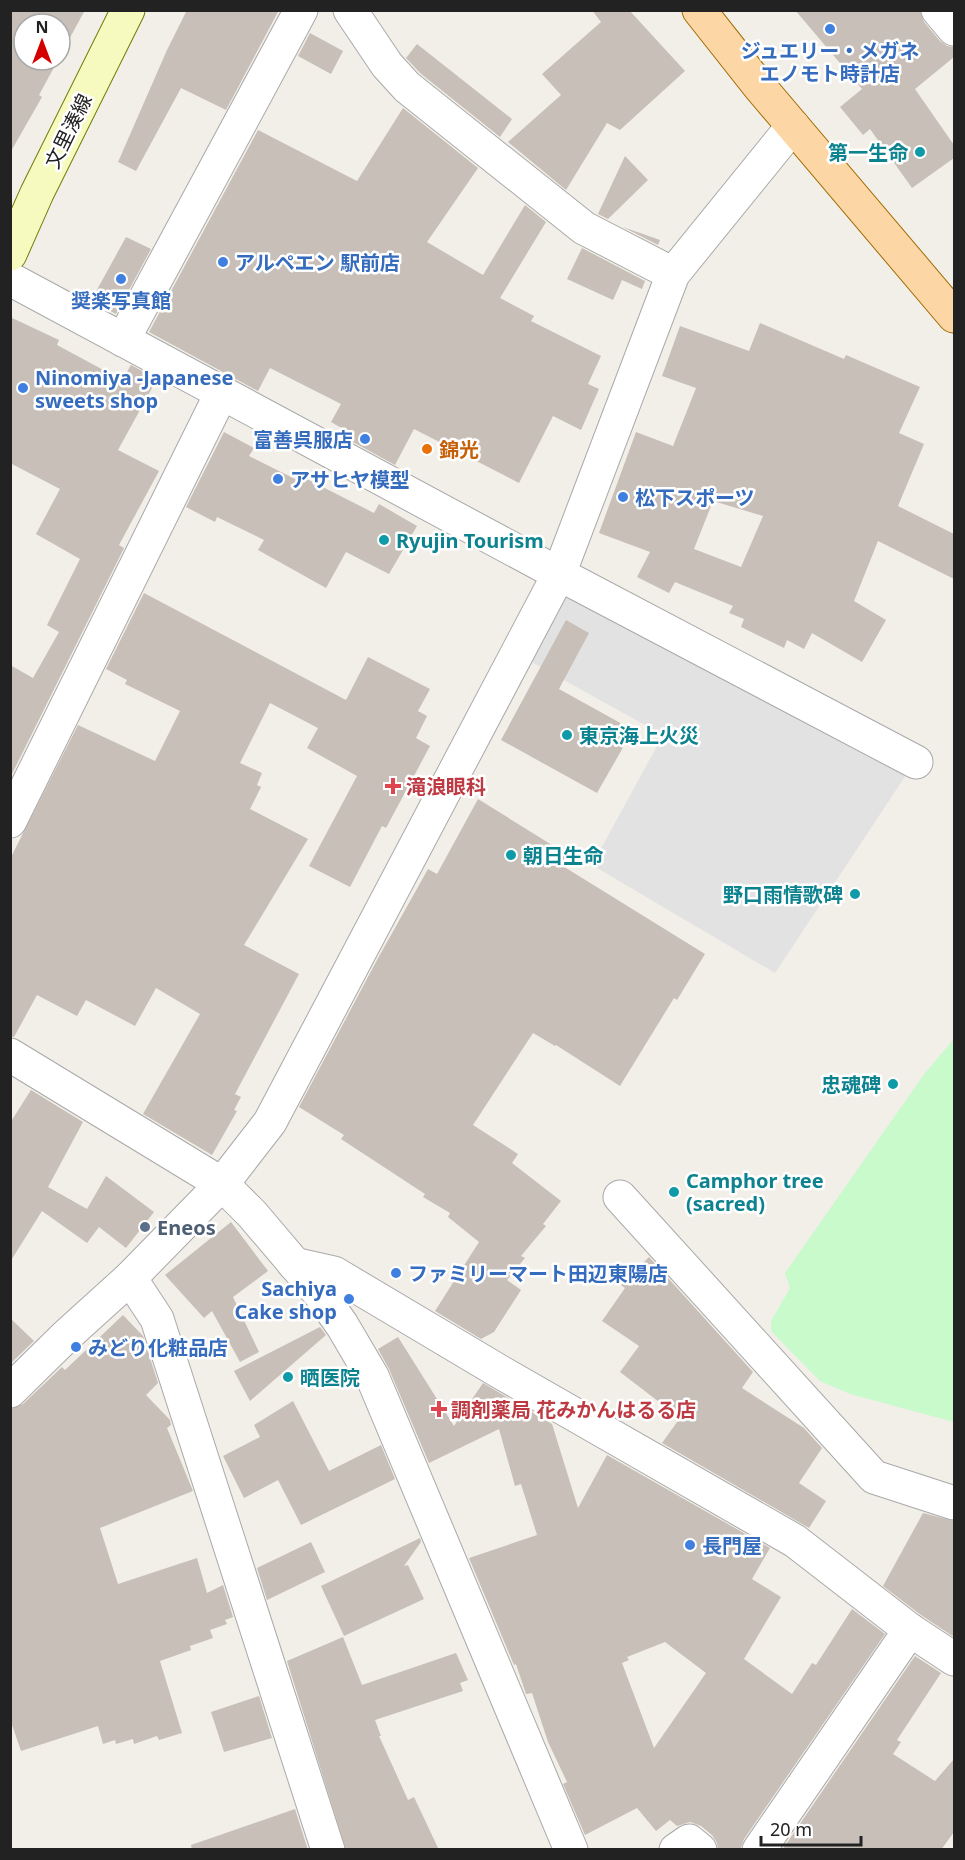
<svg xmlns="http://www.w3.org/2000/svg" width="965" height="1860" viewBox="0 0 965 1860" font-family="'Noto Sans','Noto Sans JP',sans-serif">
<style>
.park{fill:#c8facc}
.parking{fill:#e2e2e2}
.building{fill:#c7bfb8;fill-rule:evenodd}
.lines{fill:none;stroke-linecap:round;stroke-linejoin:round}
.street-casing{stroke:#a9a9a9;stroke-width:35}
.secondary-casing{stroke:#707d05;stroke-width:35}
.primary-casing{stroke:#a06b00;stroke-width:35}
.street{stroke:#fff;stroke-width:33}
.secondary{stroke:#f7fabf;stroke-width:33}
.primary{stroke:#fcd6a4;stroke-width:33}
.shop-dot{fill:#3f7fe0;stroke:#fff;stroke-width:2}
.culture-dot{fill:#0f9aa8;stroke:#fff;stroke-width:2}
.food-dot{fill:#e8710a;stroke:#fff;stroke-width:2}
.health-dot{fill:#e0444e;stroke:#fff;stroke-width:2}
.service-dot{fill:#5c6f8a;stroke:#fff;stroke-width:2}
.labels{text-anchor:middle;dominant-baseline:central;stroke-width:5;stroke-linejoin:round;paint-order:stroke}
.shop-label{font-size:20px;font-weight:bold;fill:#366cbe;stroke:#fff;text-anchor:start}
.street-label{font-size:20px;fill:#222;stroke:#fff}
.culture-label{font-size:20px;font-weight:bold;fill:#0d838f;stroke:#fff;text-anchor:start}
.food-label{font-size:20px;font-weight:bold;fill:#c56008;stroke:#fff;text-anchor:start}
.health-label{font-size:20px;font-weight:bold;fill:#be3a42;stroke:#fff;text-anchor:start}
.service-label{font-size:20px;font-weight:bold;fill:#4e5e75;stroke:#fff;text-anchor:start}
</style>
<rect width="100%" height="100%" fill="#f2efe9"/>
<polygon class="park" points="954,1039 954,1422 850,1394 820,1381 771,1331 771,1321 790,1288 785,1273 925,1073"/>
<polygon class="parking" points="559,574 908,772 775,973 592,865 663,735 517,654"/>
<g class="building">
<polygon points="10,10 85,10 60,56 60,24 24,24 24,60 58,60 39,95 42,97 10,153"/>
<polygon points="187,10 279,10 226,110 181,88 136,171 118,162 167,50"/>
<polygon points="592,10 629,10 685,71 620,130 607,123 566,190 508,142 561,95 542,74 601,22"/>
<polygon points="795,10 920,10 924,22 940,41 947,46 954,47 954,57 915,89 954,145 954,158 912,188 870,129 863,135 840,107 862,89"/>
<polygon points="310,33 343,51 331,74 298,56"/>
<polygon points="417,44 512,119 500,137 420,73 406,58"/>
<polygon points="403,108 478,168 427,242 483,275 525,205 546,222 500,298 534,316 531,321 601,356 588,384 599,389 581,430 553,416 519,483 414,429 395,465 342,436 345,430 331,422 341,404 270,368 258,391 149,332 258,130 357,181"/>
<polygon points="625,156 648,180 608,219 598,214"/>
<polygon points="623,227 660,240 658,245"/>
<polygon points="126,237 151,249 116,314 93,302 95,298 93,297"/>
<polygon points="582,248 645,281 642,289 622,280 613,300 567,279"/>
<polygon points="10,317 59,340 57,345 122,380 131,365 157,379 118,450 159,471 119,545 124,548 10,778 10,665 33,678 59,632 47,625 80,559 36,534 60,489 10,463"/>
<path d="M760,323L844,359L846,355L920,387L899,433L924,444L898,506L954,534V579L878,541L854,601L886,620L862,662L812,633L804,649L787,640L784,648L741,627L744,619L729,613L733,606L675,582L669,593L637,577L650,552L599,533L636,432L673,446L696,388L662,376L680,326L749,351ZM713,501L763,516L741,567L694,549Z"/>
<polygon points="224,432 254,448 249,456 297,480 299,475 374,513 379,504 417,526 389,574 346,552 326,588 258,550 264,540 217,517 215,522 186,507"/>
<polygon points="144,593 346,700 368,657 430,689 418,711 427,716 416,738 430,746 386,828 382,826 350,887 309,866 357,776 307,748 318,728 270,703 240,763 262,773 257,785 261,787 250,809 308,839 244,945 299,974 235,1094 241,1097 234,1110 237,1111 212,1155 143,1114 200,1014 156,988 135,1026 86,1000 77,1016 37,995 14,1037 10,1036 10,859 78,725 155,761 180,711 125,684 127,680 106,669"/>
<polygon points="566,620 589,633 559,689 633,730 597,793 501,740"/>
<polygon points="478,799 573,858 566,868 705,954 677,1000 674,998 620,1086 556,1045 555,1046 533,1033 473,1125 518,1154 512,1163 561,1201 543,1224 546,1226 521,1256 525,1258 507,1280 521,1290 494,1332 481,1339 435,1311 479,1242 448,1217 450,1213 423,1197 425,1194 341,1139 344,1135 299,1107 377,960 428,869 437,874"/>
<polygon points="31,1090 83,1122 48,1187 87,1209 106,1176 154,1212 126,1248 99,1227 87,1243 42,1211 10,1262 10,1123"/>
<polygon points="231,1222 268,1271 233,1297 259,1352 240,1362 212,1311 204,1318 165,1275"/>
<polygon points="649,1257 753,1372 742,1388 804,1428 822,1448 799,1483 826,1501 809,1528 662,1443 680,1418 620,1372 639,1346 602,1321 625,1288 621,1285"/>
<polygon points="123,1315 143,1336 158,1383 146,1395 170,1420 171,1425 167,1428 193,1491 100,1528 118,1584 197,1558 207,1593 223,1585 233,1617 225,1620 227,1624 210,1630 213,1638 190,1646 191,1650 160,1661 182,1733 159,1740 157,1736 134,1744 133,1739 116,1744 115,1740 103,1744 98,1726 21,1751 10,1719 10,1409 23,1404 62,1367 65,1370"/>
<polygon points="10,1318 34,1341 10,1364"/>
<polygon points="320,1327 326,1335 250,1401 234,1371"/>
<path d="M398,1337L454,1426L483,1383L552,1424L578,1508L607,1455L770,1548L752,1579L781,1597L744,1659L792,1694L812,1663L816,1665L852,1609L885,1634L744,1839L740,1850H718L717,1843L712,1835L701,1826L690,1822L677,1826L670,1820L656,1831L637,1808L585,1835L563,1784L567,1782L548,1742L532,1693L526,1694L516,1664L514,1665L469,1558L537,1535L521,1484L515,1486L499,1429L429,1463L389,1369L378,1349ZM665,1642L706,1673L654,1748L622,1663L629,1660L627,1657Z"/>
<polygon points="293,1401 329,1471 381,1445 395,1479 301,1525 278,1480 244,1498 223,1456 260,1437 254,1425"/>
<polygon points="923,1513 954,1521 954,1637 921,1615 883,1586"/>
<polygon points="420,1538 421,1542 404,1566 408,1565 424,1599 344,1636 321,1586"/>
<polygon points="311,1542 325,1572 267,1600 257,1568"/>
<polygon points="343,1637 362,1685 456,1653 468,1680 460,1683 463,1691 375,1720 381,1736 379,1736 408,1800 414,1797 439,1850 346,1850 287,1661"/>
<polygon points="915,1656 941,1673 897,1740 901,1742 893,1754 935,1781 954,1759 954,1832 941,1850 782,1850"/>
<polygon points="259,1696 272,1738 224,1752 211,1712"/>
<polygon points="295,1809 308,1850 192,1850 191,1845"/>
</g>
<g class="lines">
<defs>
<g id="street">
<polyline points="350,10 387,65 407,87 584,228 673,274"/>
<polyline points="938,10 954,29"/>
<polyline points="10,279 559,574 916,762"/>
<polyline points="123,340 301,10"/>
<polyline points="10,821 222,392"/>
<polyline points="10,1055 222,1184 252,1214 320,1294 342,1325 372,1376 571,1850"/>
<polyline points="620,1197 874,1477 954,1503"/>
<polyline points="294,1264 334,1273 502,1373 795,1541 910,1630 954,1659"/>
<polyline points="130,1278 157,1319 328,1850"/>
<polyline points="10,1391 66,1336 130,1278 222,1184 270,1122 559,574 673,274 793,126"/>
<polyline points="676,1850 689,1841 700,1850"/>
<polyline points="759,1850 910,1630"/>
</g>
<polyline id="secondary" points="10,254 37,193 128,10"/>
<polyline id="primary" points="699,10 759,86 954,316"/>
</defs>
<use href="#street" class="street-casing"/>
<use href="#secondary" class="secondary-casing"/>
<use href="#primary" class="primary-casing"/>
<use href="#street" class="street"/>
<use href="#secondary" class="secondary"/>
<use href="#primary" class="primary"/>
</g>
<g class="shop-dot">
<circle cx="830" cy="29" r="6"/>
<circle cx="223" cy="262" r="6"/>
<circle cx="121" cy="279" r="6"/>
<circle cx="23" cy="388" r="6"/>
<circle cx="365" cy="439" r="6"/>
<circle cx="278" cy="479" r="6"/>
<circle cx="623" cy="497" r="6"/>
<circle cx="396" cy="1273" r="6"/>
<circle cx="349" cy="1299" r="6"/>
<circle cx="76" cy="1347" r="6"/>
<circle cx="690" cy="1545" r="6"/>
</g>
<g class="culture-dot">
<circle cx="920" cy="152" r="6"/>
<circle cx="384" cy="540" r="6"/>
<circle cx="567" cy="735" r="6"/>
<circle cx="511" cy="855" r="6"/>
<circle cx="855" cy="894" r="6"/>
<circle cx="893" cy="1084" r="6"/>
<circle cx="674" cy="1192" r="6"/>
<circle cx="288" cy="1377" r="6"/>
</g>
<circle class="food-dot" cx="427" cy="449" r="6"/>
<g class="health-dot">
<path d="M390 777h6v6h6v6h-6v6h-6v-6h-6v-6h6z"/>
<path d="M436 1400h6v6h6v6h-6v6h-6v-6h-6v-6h6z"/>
</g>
<circle class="service-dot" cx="145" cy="1227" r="6"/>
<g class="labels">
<g class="shop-label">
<text x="830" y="50" text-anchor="middle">ジュエリー・メガネ<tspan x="830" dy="23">エノモト時計店</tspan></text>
<text x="235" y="262">アルペエン 駅前店</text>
<text x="121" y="300" text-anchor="middle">奨楽写真館</text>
<text x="35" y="377">Ninomiya -Japanese<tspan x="35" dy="23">sweets shop</tspan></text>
<text x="353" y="439" text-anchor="end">富善呉服店</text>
<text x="290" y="479">アサヒヤ模型</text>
<text x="635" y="497">松下スポーツ</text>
<text x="408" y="1273">ファミリーマート田辺東陽店</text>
<text x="337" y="1288" text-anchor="end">Sachiya<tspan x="337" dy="23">Cake shop</tspan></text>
<text x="88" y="1347">みどり化粧品店</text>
<text x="702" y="1545">長門屋</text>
</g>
<g class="street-label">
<text transform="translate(68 131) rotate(-64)">文里湊線</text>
</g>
<g class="culture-label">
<text x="908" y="152" text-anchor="end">第一生命</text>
<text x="396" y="540">Ryujin Tourism</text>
<text x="579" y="735">東京海上火災</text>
<text x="523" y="855">朝日生命</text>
<text x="843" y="894" text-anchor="end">野口雨情歌碑</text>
<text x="881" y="1084" text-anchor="end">忠魂碑</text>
<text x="686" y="1180">Camphor tree<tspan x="686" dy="23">(sacred)</tspan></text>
<text x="300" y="1377">晒医院</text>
</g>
<g class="food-label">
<text x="439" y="449">錦光</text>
</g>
<g class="health-label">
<text x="406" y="786">滝浪眼科</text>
<text x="451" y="1409">調剤薬局 花みかんはるる店</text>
</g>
<g class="service-label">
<text x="157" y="1227">Eneos</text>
</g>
</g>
<rect width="965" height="1860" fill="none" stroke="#222222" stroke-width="24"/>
<g transform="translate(42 42)"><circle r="28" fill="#ffffff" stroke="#a7a7a7" stroke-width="1.5"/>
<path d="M0-4.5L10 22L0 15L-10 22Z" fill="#d40000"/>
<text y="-9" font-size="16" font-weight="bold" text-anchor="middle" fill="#222222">N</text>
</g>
<path d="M761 1836v9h100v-9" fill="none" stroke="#222222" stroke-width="3"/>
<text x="770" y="1836" font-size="18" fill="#222222" stroke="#ffffff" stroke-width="4.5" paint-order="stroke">20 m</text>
</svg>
